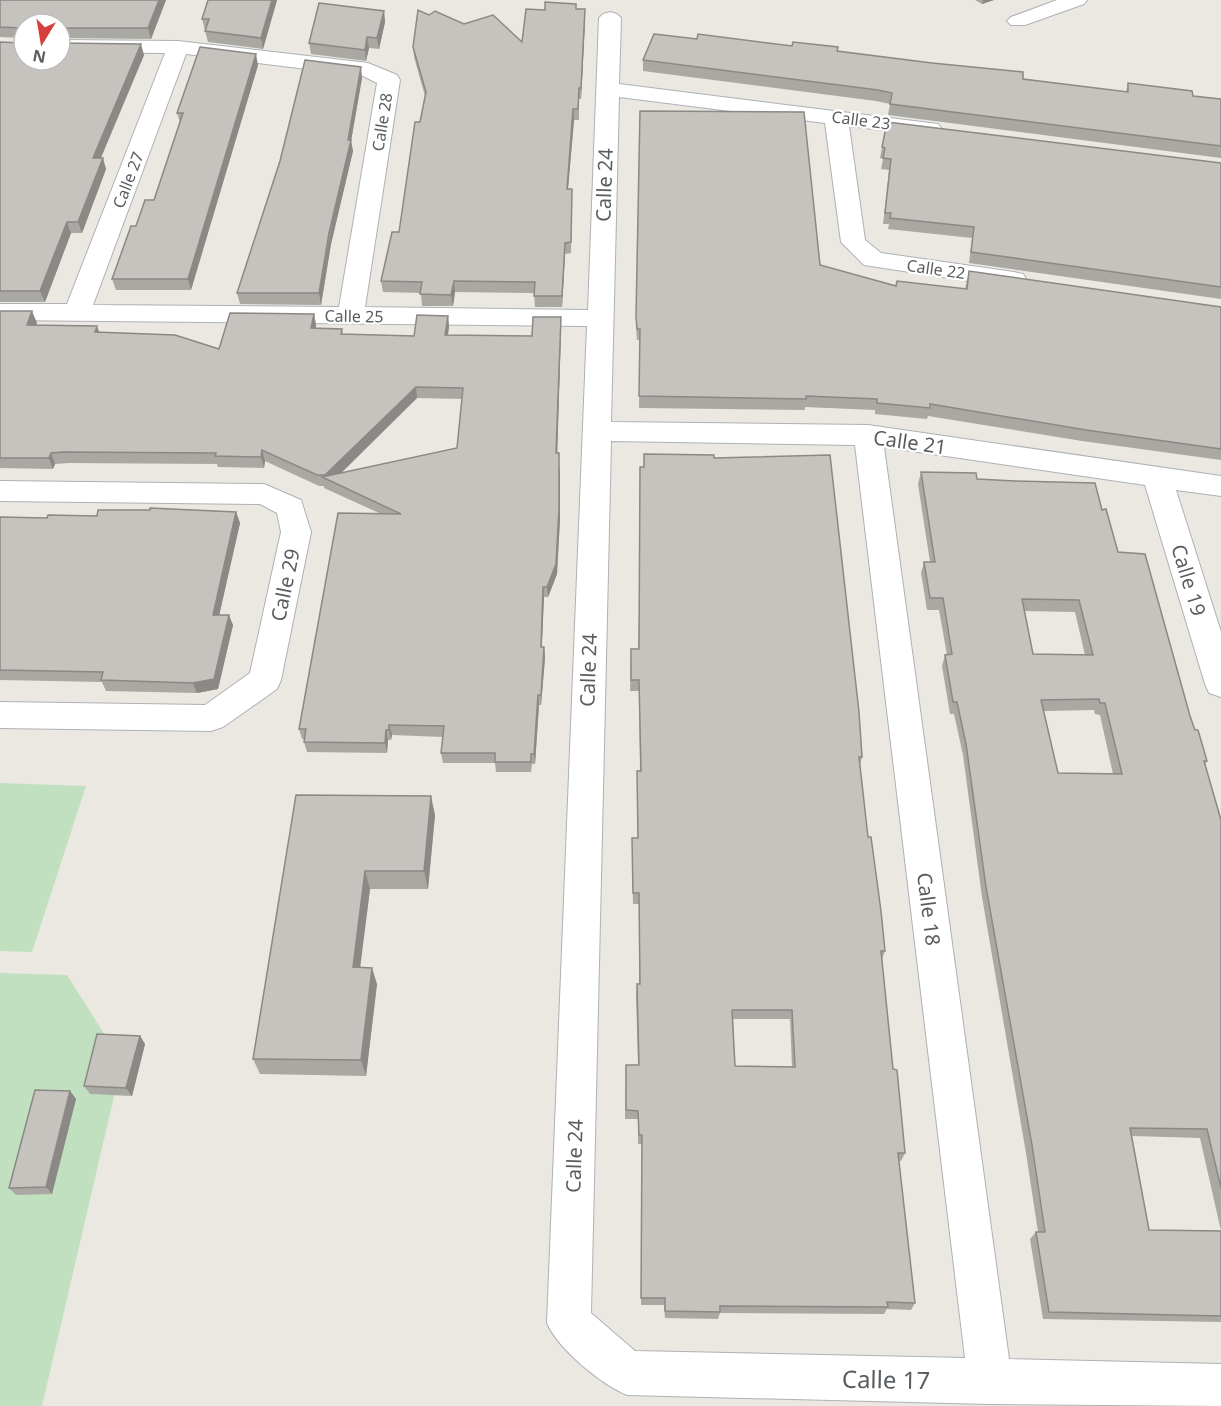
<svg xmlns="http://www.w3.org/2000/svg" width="1221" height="1406" viewBox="0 0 1221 1406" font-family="'Noto Sans',sans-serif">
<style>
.green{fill:#c1e0bf}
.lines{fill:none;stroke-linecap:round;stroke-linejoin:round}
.minor-casing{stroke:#aeb1b5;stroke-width:2}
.minor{fill:#fff;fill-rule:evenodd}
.wall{fill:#aaa8a3;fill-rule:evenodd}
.shaded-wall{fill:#8b8885}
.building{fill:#c6c3be;stroke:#8b8885;stroke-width:1.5;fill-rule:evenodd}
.labels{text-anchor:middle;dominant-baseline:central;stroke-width:4.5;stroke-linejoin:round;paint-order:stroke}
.far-street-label{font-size:16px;fill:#595d60;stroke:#fff}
.street-label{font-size:20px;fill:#595d60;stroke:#fff}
.near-street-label{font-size:24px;fill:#595d60;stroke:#fff}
</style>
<rect width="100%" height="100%" fill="#eae8e1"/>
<g class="green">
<polygon points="0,783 86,786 32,952 0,951"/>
<polygon points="0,973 67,975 122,1062 42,1406 0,1406"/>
</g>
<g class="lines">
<defs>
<g id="minor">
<polygon points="1057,0 1087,0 1084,4 1025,25 1011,25 1007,21 1011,17"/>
<path d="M610,12L617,14L621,18L619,84L938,124L942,129L938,134L930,136L849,126L865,240L881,253L1014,272L1023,274L1027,280L1023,286L1014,288L864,265L841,242L825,123L619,97L611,422L868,425L1221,476V496L1176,490L1221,632V697L1209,693L1205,684L1145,485L884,447L1009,1359L1221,1364V1406L990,1404L627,1395C601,1384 558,1349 547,1323L587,326L0,320V304H67L165,53L60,52V40L178,41L368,63L397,75L400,80L365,307L588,310L599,18L603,14ZM186,54L363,76L377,83L339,307L93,305ZM611,441L855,445L965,1358L635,1351L591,1313Z"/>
<polygon points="0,481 264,484 301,500 311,532 281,680 277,689 223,727 211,731 0,728 0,702 205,705 250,673 281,532 277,513 260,504 0,501"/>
</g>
</defs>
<use href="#minor" class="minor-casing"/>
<use href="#minor" class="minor"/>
</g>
<g class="wall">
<polygon points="0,0 166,0 151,39 60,38 60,24 24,24 24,60 144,55 101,158 106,169 82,233 71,233 45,302 0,302 0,42 22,43 22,38 0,37"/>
<polygon points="208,0 277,0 263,49 208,42 205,31 206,30 205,30 202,19"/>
<polygon points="975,0 994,0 982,4"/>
<polygon points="576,9 585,20 581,99 579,99 579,120 574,120 568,189 572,200 571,253 565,254 562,307 535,307 534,293 455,292 453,306 422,306 421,293 383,292 381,281 399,232 425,96 414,57 413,47 429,15 464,24 522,42 545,10"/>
<polygon points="384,11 385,22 379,49 369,48 366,61 311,54 309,43"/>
<polygon points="697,39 837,51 1023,79 1126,92 1128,83 1193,96 1221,99 1221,158 888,115 890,104 876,101 643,71 643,60"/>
<polygon points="258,65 191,290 116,290 112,279 136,226 154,200 180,123 177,113"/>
<polygon points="362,78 351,141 353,151 331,244 321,305 240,304 237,293"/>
<polygon points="640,111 820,265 896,286 965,289 969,271 1221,307 1221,460 1082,441 928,416 927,419 875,414 875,410 805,407 805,410 639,408 640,340 637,340 636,328"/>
<polygon points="887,122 1221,163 1221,299 969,263 972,238 888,229 889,224 883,224 889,170 881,169 883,159 880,158"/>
<path d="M0,311L37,323L36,325L219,349L314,314L316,325V328L342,329L343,334L414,336L448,316L449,327L448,335L532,336L561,328L557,453L560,519L557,574L548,597H544L542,647H544L545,658L541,705H539L535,764H532L531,772H496L495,763H443L441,753L443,737L392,735L391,740H388L387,753L307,752L304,742L305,739H302L299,729L379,513L324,488V486H319L265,461L264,468L218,467L217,464L69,463L55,464L53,469L0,468ZM417,398L462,399L457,448L341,473Z"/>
<path d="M644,454L714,458L862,757L860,765L868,837L885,951L882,959L893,1069L905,1153L901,1161H899L915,1303L911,1310L887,1309L884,1314L720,1313L718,1319L665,1318L664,1305H641L642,1144H638V1119H625L626,1065H638L636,994L637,984H639V904H633L632,849L638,838L637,771H640L639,691H630L631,649H638ZM733,1019H790L792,1067L735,1066Z"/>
<path d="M921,472L977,479L1102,510L1118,552L1190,716L1207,761L1205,764L1221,820V1231L1200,1138L1132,1136L1149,1230L1221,1231V1322L1043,1319L1030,1239L1036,1232H1038L1026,1153L982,897L963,755L954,714H950L942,666L945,655H947L939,610H927L921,573L924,562H930L918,484ZM1024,611L1075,612L1085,655L1033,654ZM1094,710L1095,714L1100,715L1113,774L1058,773L1044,711Z"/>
<polygon points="236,512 240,523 219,615 233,625 218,689 197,693 106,691 102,682 0,680 0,517 47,518"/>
<polygon points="296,795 435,815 428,889 370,889 360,967 377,984 366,1076 260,1074 253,1059"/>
<polygon points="140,1036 145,1044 132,1096 90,1094 84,1086"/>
<polygon points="70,1091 76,1099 52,1194 16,1195 9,1188"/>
</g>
<g class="shaded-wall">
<polygon points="159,0 166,0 151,39 148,28"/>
<polygon points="272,0 277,0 263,49 261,38"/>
<polygon points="983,0 994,0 982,4"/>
<polygon points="585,9 585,20 581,99 581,88"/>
<polygon points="384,11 385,22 379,49 377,38"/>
<polygon points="367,37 369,48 366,61 365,50"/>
<polygon points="141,44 144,55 96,169 93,158"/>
<polygon points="256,54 258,65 191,290 188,279"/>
<polygon points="361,67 362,78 351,141 353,151 331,244 321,305 319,293"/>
<polygon points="573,109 574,120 567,200 567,189"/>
<polygon points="103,158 106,169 82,233 78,222"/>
<polygon points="67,222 71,233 45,302 40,291"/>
<polygon points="565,243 565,254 562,307 562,296"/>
<polygon points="454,281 455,292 453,306 451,295"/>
<polygon points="32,311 37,323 32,336 27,325"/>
<polygon points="314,314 316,325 313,339 311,328"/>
<polygon points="448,316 449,327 446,346 445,335"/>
<polygon points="561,317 561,328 557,464 556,453"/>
<polygon points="97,326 101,337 95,332"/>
<polygon points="416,387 417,398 332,482 326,479 325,475"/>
<polygon points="262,450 265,461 264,468 261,457"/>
<polygon points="51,453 55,464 53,469 49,458"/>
<polygon points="560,464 560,519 557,574 548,597 547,587"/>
<polygon points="236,512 240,523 217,625 213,615"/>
<polygon points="543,587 544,597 541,658 541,647"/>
<polygon points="229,615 233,625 218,689 197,693 193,683"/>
<polygon points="544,647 545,658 541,705 541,695"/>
<polygon points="538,695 539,705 535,764 534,754"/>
<polygon points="389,725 392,735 391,740 389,730"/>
<polygon points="386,730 388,740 387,753 385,743"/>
<polygon points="431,796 435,815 428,889 424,871"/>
<polygon points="365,871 370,889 358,984 353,967"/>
<polygon points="372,968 377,984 366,1076 361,1060"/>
<polygon points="140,1036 145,1044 132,1096 126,1088"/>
<polygon points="70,1091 76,1099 52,1194 46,1187"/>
</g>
<g class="building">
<polygon points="0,0 159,0 148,28 60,28 60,24 24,24 24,60 60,60 60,43 141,44 93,158 103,158 78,222 67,222 40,291 0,291 0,42 22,43 22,28 0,27"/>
<polygon points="208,0 272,0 261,38 205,31 209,19 202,19"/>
<polygon points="545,2 576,4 576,9 585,9 581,88 579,88 578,109 573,109 567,189 572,189 571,242 565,243 562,296 534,296 535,282 454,281 451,295 420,294 422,282 381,281 392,232 399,232 415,122 420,122 426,92 413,47 418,10 429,15 435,11 464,24 493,15 522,42 526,9 545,10"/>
<polygon points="319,3 384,11 377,38 367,37 365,50 309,43"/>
<polygon points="654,34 697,39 698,34 792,46 793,42 838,47 837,51 932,63 1023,72 1023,79 1128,92 1128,83 1192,91 1193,96 1221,99 1221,146 890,104 892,93 878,90 643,60"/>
<polygon points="200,47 256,54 188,279 112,279 131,226 136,226 145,200 154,200 183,113 177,113"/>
<polygon points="305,60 361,67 348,140 351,140 329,233 319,293 237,293 280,161"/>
<polygon points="640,111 804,112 820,265 896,286 897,281 967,289 969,271 1221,307 1221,449 1086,430 930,404 930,408 877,403 877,399 806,396 806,399 639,396 640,329 637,329 636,317"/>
<polygon points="887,122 1221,163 1221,287 971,252 974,227 890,218 891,213 885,213 891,159 883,158 885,148 882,147"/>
<polygon points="0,311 32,311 27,325 97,326 95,332 175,335 219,349 230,313 314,314 311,328 342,329 341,334 414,336 417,315 448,316 445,335 532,336 533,317 561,317 556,453 559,453 559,508 556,564 547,587 543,587 541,647 544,647 541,695 538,695 534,754 531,754 531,762 495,762 495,753 441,753 444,726 389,725 389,730 386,730 385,743 304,742 306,729 299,729 338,513 401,514 322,477 457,448 463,388 416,387 325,475 317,475 262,450 261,457 215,456 216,453 64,452 51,453 49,458 0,458"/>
<path d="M644,454L714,455V458L830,455L859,712L862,757H859L868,837H871L881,911L885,951H881L893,1069L897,1070L905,1153H898L915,1303L887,1302L888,1307L720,1306V1312L665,1311V1298H641L642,1135H639L638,1111L626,1110V1065H639L637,984H640L639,893H633L632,838H638L637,771H641L639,680H631V649H639L640,467H644ZM732,1010H792L795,1067L735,1066Z"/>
<path d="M921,472L976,473L977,479L1015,481L1095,483L1102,510L1106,509L1118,552L1145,554L1190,716L1195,730H1198L1207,761H1204L1221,820V1188L1207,1129L1130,1128L1149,1230L1221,1231V1316L1049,1312L1036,1232H1045L1032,1145L986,887L966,744L957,702H953L945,655L952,654L943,598H930L924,562H935ZM1022,599L1079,600L1093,655L1033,654ZM1099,699L1100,703H1105L1122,774L1058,773L1041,700Z"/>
<polygon points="150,508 236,512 213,615 229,615 214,679 193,683 101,680 103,672 0,670 0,517 47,518 48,515 97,516 98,510 150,510"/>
<polygon points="296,795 431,796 424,871 365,871 353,967 372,968 361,1060 253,1059"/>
<polygon points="97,1034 140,1036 126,1088 84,1086"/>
<polygon points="35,1090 70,1091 46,1187 9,1188"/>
</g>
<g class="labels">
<g class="far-street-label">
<text transform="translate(861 120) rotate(7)">Calle 23</text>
<text transform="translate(382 122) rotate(-81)">Calle 28</text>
<text transform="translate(128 180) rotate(-69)">Calle 27</text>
<text transform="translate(936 269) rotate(8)">Calle 22</text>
<text transform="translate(354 316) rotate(1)">Calle 25</text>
</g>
<g class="street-label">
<text transform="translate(604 185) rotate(-88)">Calle 24</text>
<text transform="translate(910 442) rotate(8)">Calle 21</text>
<text transform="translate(1189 580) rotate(73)">Calle 19</text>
<text transform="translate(285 585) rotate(-78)">Calle 29</text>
<text transform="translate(588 670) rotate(-88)">Calle 24</text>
<text transform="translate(929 909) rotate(83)">Calle 18</text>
<text transform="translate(574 1156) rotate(-88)">Calle 24</text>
</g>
<g class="near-street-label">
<text transform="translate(886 1379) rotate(1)">Calle 17</text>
</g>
</g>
<g transform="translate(42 42) rotate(191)"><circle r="28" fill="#ffffff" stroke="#bdbebf" stroke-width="1.5"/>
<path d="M0-4.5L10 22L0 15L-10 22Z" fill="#d5403c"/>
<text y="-9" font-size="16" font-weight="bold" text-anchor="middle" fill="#595d60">N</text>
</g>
</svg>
